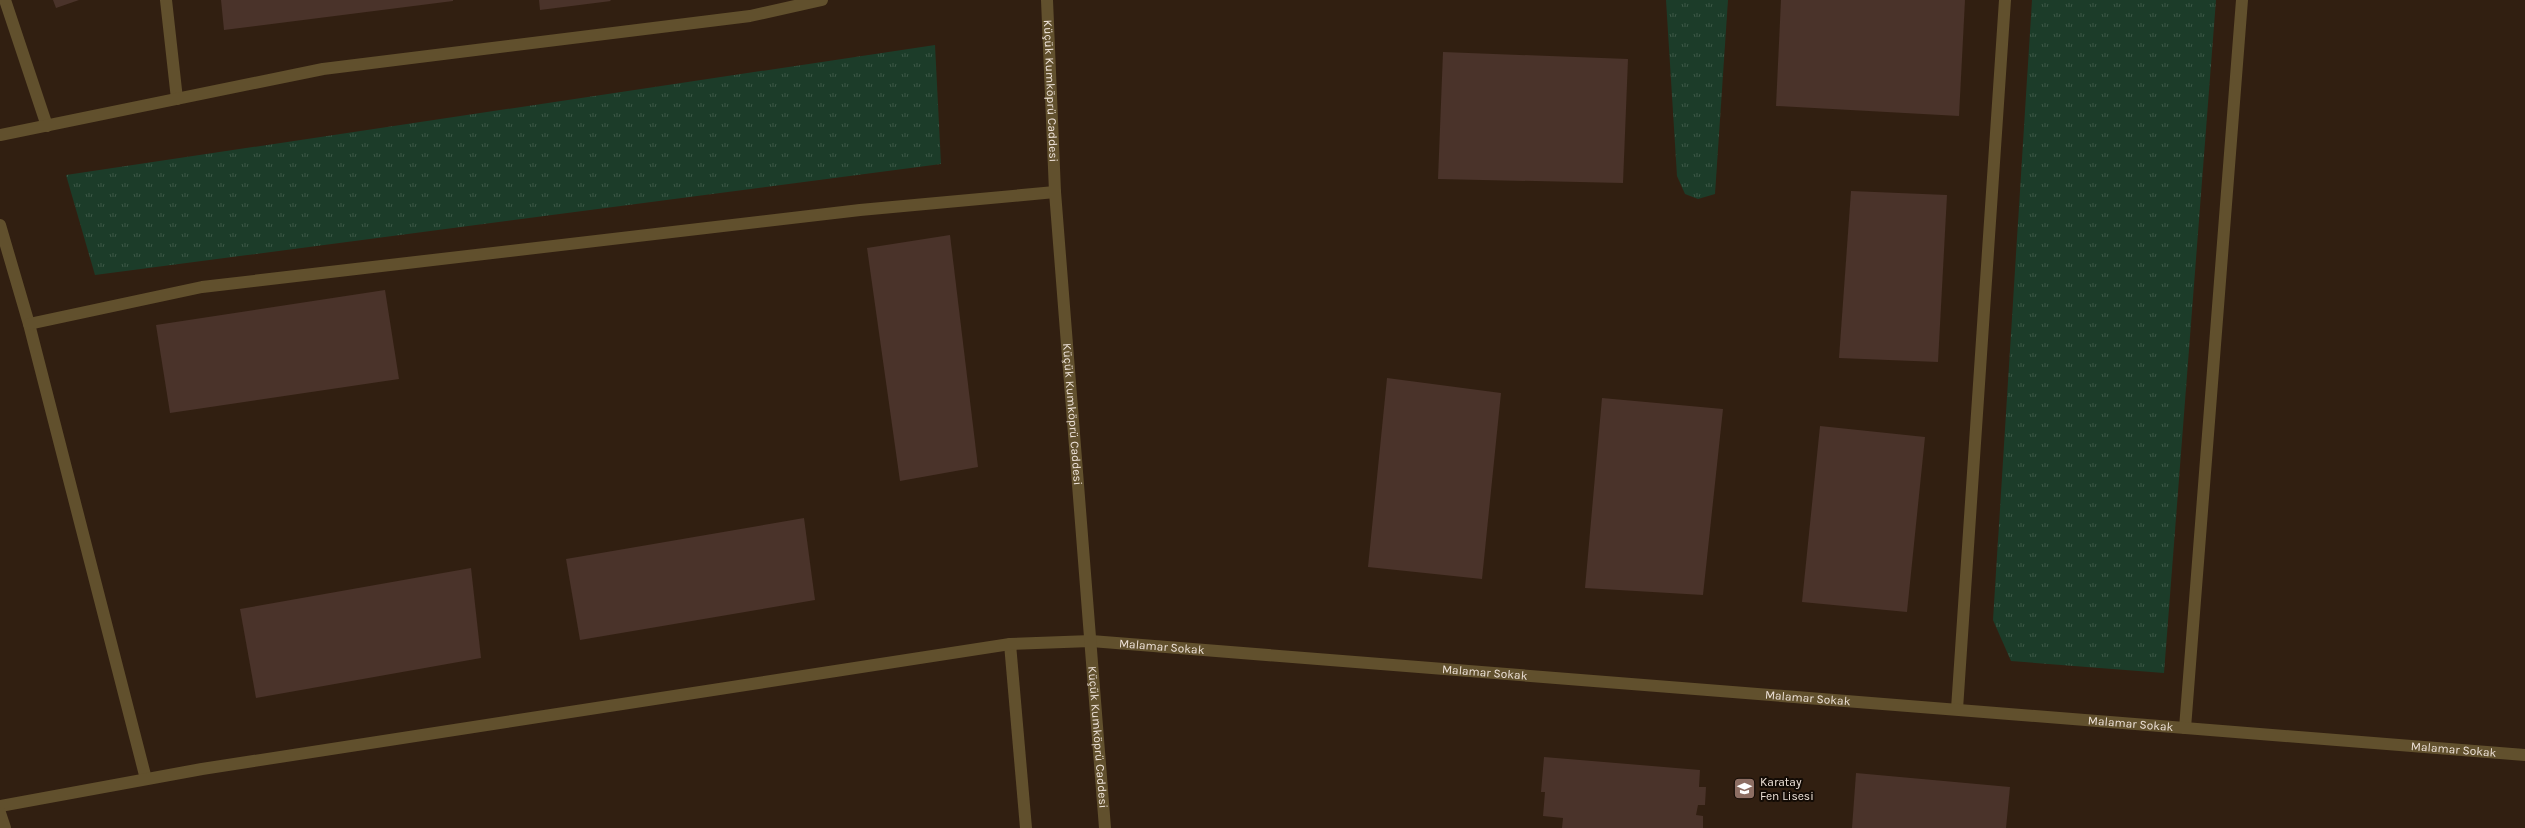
<svg xmlns="http://www.w3.org/2000/svg" width="2525" height="828" viewBox="0 0 2525 828" font-family="Karla,sans-serif">
<style>
.grass{fill:url(#grass-tufts)}
.building{fill:#4a332a}
.lines{fill:none;stroke-linecap:round;stroke-linejoin:round}
.minor{stroke:#61502d;stroke-width:12}
.tertiary{stroke:#61502d;stroke-width:12}
.labels{text-anchor:middle;dominant-baseline:central;stroke-width:4;stroke-linejoin:round;paint-order:stroke}
.street-label{font-size:12px;fill:#efe3da;stroke:#130b05}
.poi-label{font-size:12px;fill:#efe3da;stroke:#130b05;text-anchor:start}
</style>
<defs>
<pattern id="grass-tufts" width="24" height="20" patternUnits="userSpaceOnUse"><rect width="24" height="20" fill="#1c3c29"/><path d="M3 7l-1-3M5 7V3M7 7l1-3M15 17l-1-3M17 17v-4M19 17l1-3" fill="none" stroke="#3d5847"/></pattern>
</defs>
<rect width="100%" height="100%" fill="#311f11"/>
<g class="grass">
<polygon points="1666,0 1728,0 1715,194 1698,199 1685,194 1677,176"/>
<polygon points="2032,0 2216,0 2164,673 2011,661 1993,620"/>
<polygon points="935,45 941,164 95,275 66,175"/>
</g>
<g class="building">
<polygon points="53,0 79,0 56,8"/>
<polygon points="221,0 453,0 453,1 224,30"/>
<polygon points="539,0 610,0 611,1 540,10"/>
<polygon points="1781,0 1965,0 1959,116 1776,106"/>
<polygon points="1443,52 1628,59 1623,183 1438,179"/>
<polygon points="1851,191 1947,195 1938,362 1839,358"/>
<polygon points="950,235 978,467 900,481 867,248"/>
<polygon points="385,290 399,379 170,413 156,325"/>
<polygon points="1387,378 1501,393 1482,579 1368,567"/>
<polygon points="1602,398 1723,409 1703,595 1585,588"/>
<polygon points="1820,426 1925,437 1907,612 1802,602"/>
<polygon points="804,518 815,600 580,640 566,559"/>
<polygon points="471,568 481,658 256,698 240,609"/>
<polygon points="1544,757 1700,770 1699,787 1706,787 1705,805 1698,805 1696,815 1703,816 1703,828 1562,828 1563,818 1543,816 1545,792 1541,792"/>
<polygon points="1856,773 2010,787 2006,828 1852,828"/>
</g>
<g class="lines">
<g class="minor">
<polyline points="5,0 47,126"/>
<polyline points="166,0 177,99"/>
<polyline points="0,135 323,69 750,16 822,0"/>
<polyline points="0,225 29,324 146,779"/>
<polyline points="29,324 202,287 860,210 1055,192"/>
<polyline points="1010,644 1026,828"/>
<polyline points="1957,709 2005,0"/>
<polyline points="2185,728 2242,0"/>
<path id="s1" d="M0,806L202,769L1010,644L1091,641L2525,755"/>
<polyline points="0,813 5,828"/>
</g>
<path class="tertiary" id="s2" d="M1047,0L1055,192L1105,828"/>
</g>
<defs>
<symbol id="school-square" viewBox="-11 -11 22 22"><rect x="-9" y="-9" width="18" height="18" rx="4" fill="#8d6e63" stroke="#130b05"/><path d="M0-5L7-2L0 1L-7-2ZM-4 1L0 2.5L4 1V4Q0 6-4 4Z" fill="#fff"/></symbol>
</defs>
<g fill-rule="evenodd">
<use href="#school-square" x="1732" y="776" width="25" height="25"/>
</g>
<g class="labels">
<g class="street-label">
<text stroke="none"><textPath href="#s2" startOffset="91">Küçük Kumköprü Caddesi</textPath></text>
<text stroke="none"><textPath href="#s2" startOffset="415">Küçük Kumköprü Caddesi</textPath></text>
<text stroke="none"><textPath href="#s1" startOffset="1175">Malamar Sokak</textPath></text>
<text stroke="none"><textPath href="#s1" startOffset="1499">Malamar Sokak</textPath></text>
<text stroke="none"><textPath href="#s1" startOffset="1823">Malamar Sokak</textPath></text>
<text stroke="none"><textPath href="#s1" startOffset="2147">Malamar Sokak</textPath></text>
<text stroke="none"><textPath href="#s2" startOffset="739">Küçük Kumköprü Caddesi</textPath></text>
<text stroke="none"><textPath href="#s1" startOffset="2471">Malamar Sokak</textPath></text>
</g>
<g class="poi-label">
<text x="1760" y="782">Karatay<tspan x="1760" dy="14">Fen Lisesi</tspan></text>
</g>
</g>
</svg>
